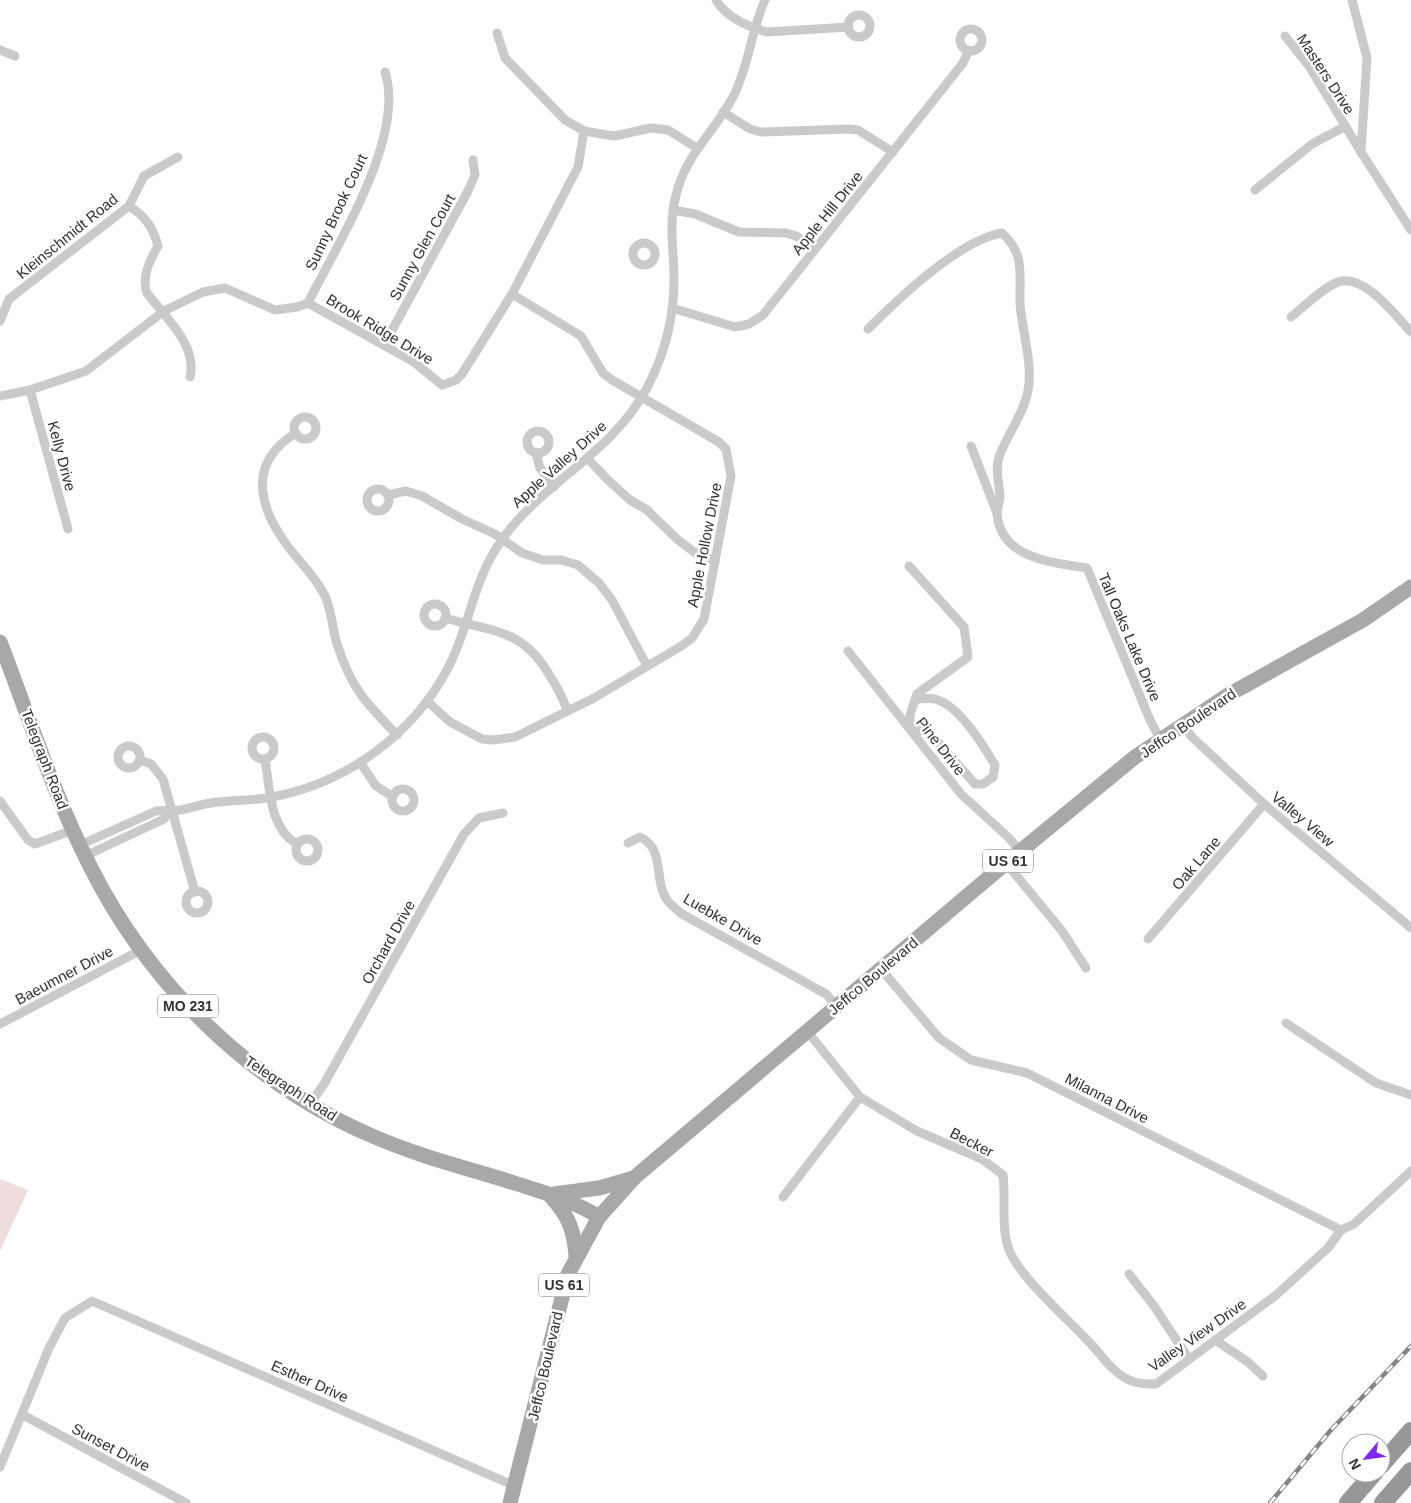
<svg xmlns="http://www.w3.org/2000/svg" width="1411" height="1503" viewBox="0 0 1411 1503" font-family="Arial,sans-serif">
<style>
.green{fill:#eeddde}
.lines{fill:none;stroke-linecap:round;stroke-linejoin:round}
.street{stroke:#cacaca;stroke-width:9}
.primary{stroke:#a8a8a8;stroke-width:15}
.highway{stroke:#979797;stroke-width:18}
.rail-casing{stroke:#858585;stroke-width:4.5}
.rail{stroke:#fff;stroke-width:2.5;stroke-dasharray:8;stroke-linecap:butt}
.labels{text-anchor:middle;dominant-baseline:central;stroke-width:5;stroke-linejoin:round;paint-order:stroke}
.shield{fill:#fff;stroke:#6e6e6e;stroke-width:1}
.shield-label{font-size:14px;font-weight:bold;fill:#303030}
.street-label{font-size:15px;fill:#303030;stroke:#fff}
</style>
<rect width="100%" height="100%" fill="#fff"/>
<polygon class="green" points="0,1179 28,1190 0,1251"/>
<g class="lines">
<g class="street">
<path d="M716,0C726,17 749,27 767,32L849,27"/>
<polyline points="1352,0 1367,58 1361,152 1411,230"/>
<circle cx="859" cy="26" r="11"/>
<circle cx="971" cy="40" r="11"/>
<polyline points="497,33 505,58 565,120 584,131 614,136 651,128 668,130 697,148"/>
<polyline points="1285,36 1309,66 1361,152"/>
<polyline points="0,50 15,56"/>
<polyline points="723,112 750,129 761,132 849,129 858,130 893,152"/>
<polyline points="1255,190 1312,144 1344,127"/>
<path d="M129,206C145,216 153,227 158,246C150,260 141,277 147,293C164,316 198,345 190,377"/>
<polyline points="673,210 695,214 739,232 786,233 796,236 815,249"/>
<circle cx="644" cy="254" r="11"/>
<path d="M308,303C337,244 406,137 385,72"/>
<polyline points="672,308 735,327 749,324 763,315 963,63 969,50"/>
<path d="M1291,317C1305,306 1321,289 1338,282C1364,273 1395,315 1411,332"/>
<polyline points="0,321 9,299 129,206 144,176 178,157"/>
<path d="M868,329C898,299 960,240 1002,233C1026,255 1019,275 1020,303C1022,332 1033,362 1028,391C1024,413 1007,435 999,457C995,469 999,483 1000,495C1000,501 997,508 997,514C1001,559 1052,562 1087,568L1150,720L1160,739"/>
<polyline points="384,345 467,193 475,175 473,160"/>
<polyline points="30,390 68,529"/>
<polyline points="0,396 30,390 86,371 164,311 203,292 225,288 275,310 297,307 308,303 414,362 442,385 456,380 462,374 512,294 578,167 584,131"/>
<circle cx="305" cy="428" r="11"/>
<circle cx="538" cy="442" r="11"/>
<path d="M296,433C248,462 258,505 286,544C299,562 315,575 325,596C332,611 332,628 337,644C351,688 366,703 397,735"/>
<polyline points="971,446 997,513"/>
<polyline points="536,453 540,468 554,487"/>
<polyline points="588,459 609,481 630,500 647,510 677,539 694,552 715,561"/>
<circle cx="378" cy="500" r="11"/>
<polyline points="388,495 406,491 422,496 462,519 495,534 522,553 543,560 561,560 578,565 599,583 612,600 647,666"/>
<path d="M909,566L964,627L968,657L917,694L910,715V729L929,732L975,784H983L993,777L995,765C983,745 959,705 935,699C929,698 922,699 916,699"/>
<circle cx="435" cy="615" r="11"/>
<path d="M445,618C492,632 523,628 550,676C557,687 564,699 567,711"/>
<polyline points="848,651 961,794 1009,838 1020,851"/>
<polyline points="427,701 450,722 482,739 493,740 515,737 594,698 683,645 692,638 704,619 731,476 726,449 719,442 612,380 603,373 581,336 512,294"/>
<polyline points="1182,724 1192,737 1264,804 1411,928"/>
<circle cx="263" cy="748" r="11"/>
<circle cx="129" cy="757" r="11"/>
<path d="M265,759C270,788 269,828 297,844"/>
<polyline points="140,760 151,764 163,779 195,892"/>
<polyline points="360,762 376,786 393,797"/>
<circle cx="403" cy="800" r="11"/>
<polyline points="0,801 28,840 35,844 73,830"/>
<circle cx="307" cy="850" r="11"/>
<path d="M628,843L640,837C666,849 653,880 667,900C671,905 677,910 682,914L826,994L837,1006"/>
<path d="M80,845L156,811C162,810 167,811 173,811C185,810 198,805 211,803C231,800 252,801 272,797C347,783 414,734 449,666C469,627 473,584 497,547C538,483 611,457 648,386C666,351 675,312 674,273C673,247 669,221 676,195C686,153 716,131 734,95C749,65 751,31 765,0"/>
<polyline points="85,856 164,819 170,811"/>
<polyline points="1006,863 1062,931 1086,968"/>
<circle cx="197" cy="902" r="11"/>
<polyline points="1148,939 1264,804"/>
<polyline points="881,969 939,1038 971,1060 1027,1073 1341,1230"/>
<polyline points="1286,1023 1376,1083 1411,1095"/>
<polyline points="0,1024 141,950"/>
<path d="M807,1031L860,1097L917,1131L982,1159L1003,1175C1006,1198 1001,1224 1008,1247C1016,1274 1069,1320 1089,1342C1101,1354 1111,1371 1127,1379C1137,1384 1145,1384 1156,1384L1275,1296L1328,1248L1341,1230"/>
<polyline points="310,1104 324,1084 464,834 479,818 503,813"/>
<polyline points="783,1197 860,1097"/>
<polyline points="1341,1230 1354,1224 1411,1171"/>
<polyline points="1129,1274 1154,1306 1189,1359"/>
<polyline points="1215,1340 1248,1362 1263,1376"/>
<polyline points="23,1415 186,1503"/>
<polyline points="0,1467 49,1348 65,1318 92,1301 515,1486"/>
</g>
<g class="primary">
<path d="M0,642C29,717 54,796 91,868C150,985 249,1082 370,1135C422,1158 476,1170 530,1188C554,1196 577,1203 599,1217"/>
<polyline points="554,1194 599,1188 634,1178"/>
<path d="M552,1198C569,1216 574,1231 576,1256"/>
<polyline points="510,1503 568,1274 599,1217 635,1177 1006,863 1135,757 1228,695 1363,620 1411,587"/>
</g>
<g class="highway">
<polyline points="1381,1465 1411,1431"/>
<polyline points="1348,1503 1374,1473"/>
<polyline points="1383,1503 1411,1471"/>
</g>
<defs>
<polyline id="rail" points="1270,1503 1331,1430 1411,1346"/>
</defs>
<use href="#rail" class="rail-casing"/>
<use href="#rail" class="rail"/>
</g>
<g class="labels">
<g class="shield">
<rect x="983" y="849.5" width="50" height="23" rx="4"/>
<rect x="158" y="994.5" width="60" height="23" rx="4"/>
<rect x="539" y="1273.5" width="50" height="23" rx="4"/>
</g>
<g class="shield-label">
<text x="1008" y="861">US 61</text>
<text x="188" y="1006">MO 231</text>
<text x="564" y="1285">US 61</text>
</g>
<g class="street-label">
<text transform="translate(1326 74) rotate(57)">Masters Drive</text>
<text transform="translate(336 212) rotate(-65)">Sunny Brook Court</text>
<text transform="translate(827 213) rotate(-51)">Apple Hill Drive</text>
<text transform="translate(67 236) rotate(-39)">Kleinschmidt Road</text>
<text transform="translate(422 247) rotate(-61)">Sunny Glen Court</text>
<text transform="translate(380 329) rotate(31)">Brook Ridge Drive</text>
<text transform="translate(62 456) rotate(75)">Kelly Drive</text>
<text transform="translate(559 464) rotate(-42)">Apple Valley Drive</text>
<text transform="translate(704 545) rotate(-79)">Apple Hollow Drive</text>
<text transform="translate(1130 637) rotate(67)">Tall Oaks Lake Drive</text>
<text transform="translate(1188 723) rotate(-34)">Jeffco Boulevard</text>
<text transform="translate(941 746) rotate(52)">Pine Drive</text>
<text transform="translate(45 759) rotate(69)">Telegraph Road</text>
<text transform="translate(1303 819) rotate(40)">Valley View</text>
<text transform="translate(1196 863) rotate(-49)">Oak Lane</text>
<text transform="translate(723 919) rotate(30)">Luebke Drive</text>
<text transform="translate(388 942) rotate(-61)">Orchard Drive</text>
<text transform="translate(64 975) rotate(-28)">Baeumner Drive</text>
<text transform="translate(873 976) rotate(-40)">Jeffco Boulevard</text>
<text transform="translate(291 1088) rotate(33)">Telegraph Road</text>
<text transform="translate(1107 1098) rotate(27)">Milanna Drive</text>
<text transform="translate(972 1142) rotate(27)">Becker</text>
<text transform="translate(1197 1335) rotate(-35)">Valley View Drive</text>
<text transform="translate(545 1366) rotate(-77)">Jeffco Boulevard</text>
<text transform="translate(310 1381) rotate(24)">Esther Drive</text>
<text transform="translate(111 1447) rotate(28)">Sunset Drive</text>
</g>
</g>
<g transform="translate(1366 1458) rotate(241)"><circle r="24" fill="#ffffff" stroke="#acacac"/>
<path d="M0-4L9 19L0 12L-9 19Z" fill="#7e28f1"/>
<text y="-8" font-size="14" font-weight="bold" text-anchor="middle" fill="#303030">N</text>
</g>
</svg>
